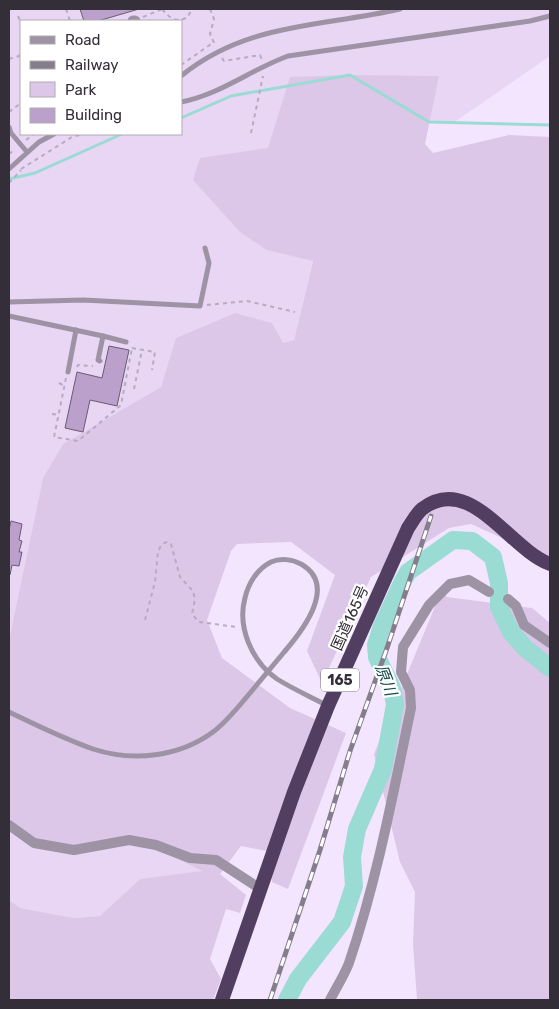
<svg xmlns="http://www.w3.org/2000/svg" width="559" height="1009" viewBox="0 0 559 1009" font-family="Rubik,'Noto Sans JP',sans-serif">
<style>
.built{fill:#e8d6f4;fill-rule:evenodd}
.green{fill:#dcc7e9}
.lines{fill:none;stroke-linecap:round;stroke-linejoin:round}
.stream{stroke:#9adbd4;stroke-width:3}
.river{stroke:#9adbd4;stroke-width:18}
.building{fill:#baa0ca;stroke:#695c72}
.path{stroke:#b7abbf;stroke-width:2;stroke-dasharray:4 4;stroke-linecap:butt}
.service{stroke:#9e93a5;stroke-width:5}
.minor{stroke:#9e93a5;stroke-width:10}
.tertiary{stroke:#9e93a5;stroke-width:11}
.trunk{stroke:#523e60;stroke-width:14}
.rail-casing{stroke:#857c8c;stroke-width:5}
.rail{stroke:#fff;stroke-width:3;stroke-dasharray:9;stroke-linecap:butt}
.service-bridge{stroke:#9e93a5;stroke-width:5}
.labels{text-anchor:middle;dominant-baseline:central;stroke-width:4.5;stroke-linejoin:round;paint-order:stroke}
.shield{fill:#fff;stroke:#716d74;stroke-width:1}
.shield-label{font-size:14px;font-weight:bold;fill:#342e38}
.street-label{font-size:15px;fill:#342e38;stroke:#fff}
.water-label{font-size:16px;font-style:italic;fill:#134c48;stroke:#fff}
</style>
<rect width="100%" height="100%" fill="#f4e5ff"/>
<g class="built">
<path d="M9,9H550V56L453,123L429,122L343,132L294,340L283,343L235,313L177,338L161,387L63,444L43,478L9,640ZM21,21H181V134H21Z"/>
<polygon points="9,825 137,840 203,872 140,879 100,916 74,918 19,908 9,900"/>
</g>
<g class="green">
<polygon points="350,75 439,76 425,144 433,153 509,135 550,137 550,560 471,524 449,528 371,577 322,683 307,651 335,575 291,542 237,544 231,551 207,620 222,658 290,708 346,733 288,889 272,882 267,851 241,846 220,874 246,895 240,913 226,909 210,959 221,979 213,1000 9,1000 9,900 20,908 74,918 100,916 140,879 202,871 137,840 101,846 40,844 9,825 9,640 43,478 63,444 161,387 176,338 235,313 272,323 283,343 294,340 313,261 267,250 240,232 193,180 200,158 268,148 290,77"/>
<polygon points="441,592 447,597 532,608 550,623 550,1000 417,1000 413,944 415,892 400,862 374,754"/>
</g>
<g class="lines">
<g class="stream">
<polyline points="181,118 231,96 350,75 429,122 550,125"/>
<polyline points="9,179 35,173 122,134"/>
</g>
<polyline class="river" points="287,1000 298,979 342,922 354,886 352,857 357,829 383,769 395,705 392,688 377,657 376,645 382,626 403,581 408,572 453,540 472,541 493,557 499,583 499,607 511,632 525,648 550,668"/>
</g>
<g class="building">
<polygon points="80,9 139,9 98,21 84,21"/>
<polygon points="109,346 129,350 117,406 90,400 83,432 65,428 77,372 102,378"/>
<polygon points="11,521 22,524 19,540 22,541 19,552 22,552 19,566 12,565 10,575 9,575 9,530"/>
</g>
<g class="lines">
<g class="path">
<polyline points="66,9 70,21"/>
<path d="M162,9C171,19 174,22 187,18L192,9"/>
<polyline points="210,9 214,19 210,34 215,45"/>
<polyline points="18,16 21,23"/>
<polyline points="143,17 162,9"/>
<polyline points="222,58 224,61 260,55 262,60"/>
<polyline points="9,59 19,56 21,52"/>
<polyline points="181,65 214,42"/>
<polyline points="9,112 21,103"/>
<polyline points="251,133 263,76"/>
<polyline points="26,140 34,134"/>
<polyline points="9,154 15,149"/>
<polyline points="21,169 72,137 83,134"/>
<polyline points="9,183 21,170"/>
<polyline points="207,305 247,301 295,312"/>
<polyline points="132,348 155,352 152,370"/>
<polyline points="77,367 78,365 93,366"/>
<polyline points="66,378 54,437 78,441 121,405 132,348 131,347"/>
<polyline points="59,383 65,386"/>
<polyline points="134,389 142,350"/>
<polyline points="52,414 59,415"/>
<polyline points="145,620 155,582 158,551 162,544 167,542 171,544 180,577 193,591 195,599 192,614 199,622 237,627"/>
</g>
<g class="service">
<path d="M181,76C247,22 322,27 400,9"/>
<path d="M181,102C219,95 252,69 288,56L530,21L550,16"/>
<polyline points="9,127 11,133 27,152"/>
<polyline points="9,169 39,142 54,134"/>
<polyline points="9,302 83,300 200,306 209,263 205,248"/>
<polyline points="9,316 103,336 98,360 100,361"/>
<polyline points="103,336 126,342"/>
<polyline points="68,372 76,330"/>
<path d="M285,651C303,630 338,585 301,564C292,559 280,558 271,562C257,569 248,584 245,598C237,627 252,662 277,679C293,689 311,697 328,706"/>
<path d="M9,712C36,725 64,739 93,749C133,762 179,757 213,732C225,723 235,711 245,699"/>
</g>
<g class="minor">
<polyline points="508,599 516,606 524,625 550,643"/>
<polyline points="9,825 34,843 74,850 129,840 156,845 190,858 216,860 259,888"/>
<path d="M330,1000C336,988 344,976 349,963C377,880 393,794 411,708L410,690L401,672L403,647L429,605L450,584L469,580L489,592"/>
</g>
<polyline class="tertiary" points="133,21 135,21"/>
<path class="trunk" d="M222,1000L294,792L328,706L408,528C412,522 417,513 422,509C470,472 509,549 550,564"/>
<defs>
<polyline id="rail" points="270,1000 320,850 350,751 386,651 431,516"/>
</defs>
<use href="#rail" class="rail-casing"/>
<use href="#rail" class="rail"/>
<polyline class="service-bridge" points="245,699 285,651"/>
</g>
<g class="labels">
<rect class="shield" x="321" y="668.5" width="38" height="23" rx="4"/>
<g class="shield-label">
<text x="340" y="680">165</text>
</g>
<g class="street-label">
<text transform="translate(350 618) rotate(-66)">国道165号</text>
</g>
<g class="water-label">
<text transform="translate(386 680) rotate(69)">原川</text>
</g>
</g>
<rect width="559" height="1009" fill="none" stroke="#342e38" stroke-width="20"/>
<rect x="20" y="20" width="162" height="115" fill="#ffffff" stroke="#aeabaf"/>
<rect x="30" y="36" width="25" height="8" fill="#9e93a5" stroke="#aeabaf"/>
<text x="65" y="45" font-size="15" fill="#342e38">Road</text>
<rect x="30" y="61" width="25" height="8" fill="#857c8c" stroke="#aeabaf"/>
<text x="65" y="70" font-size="15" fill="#342e38">Railway</text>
<rect x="30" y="82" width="25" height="15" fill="#dcc7e9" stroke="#aeabaf"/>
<text x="65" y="95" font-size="15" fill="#342e38">Park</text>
<rect x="30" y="108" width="25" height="15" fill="#baa0ca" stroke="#aeabaf"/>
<text x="65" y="120" font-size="15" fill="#342e38">Building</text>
</svg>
